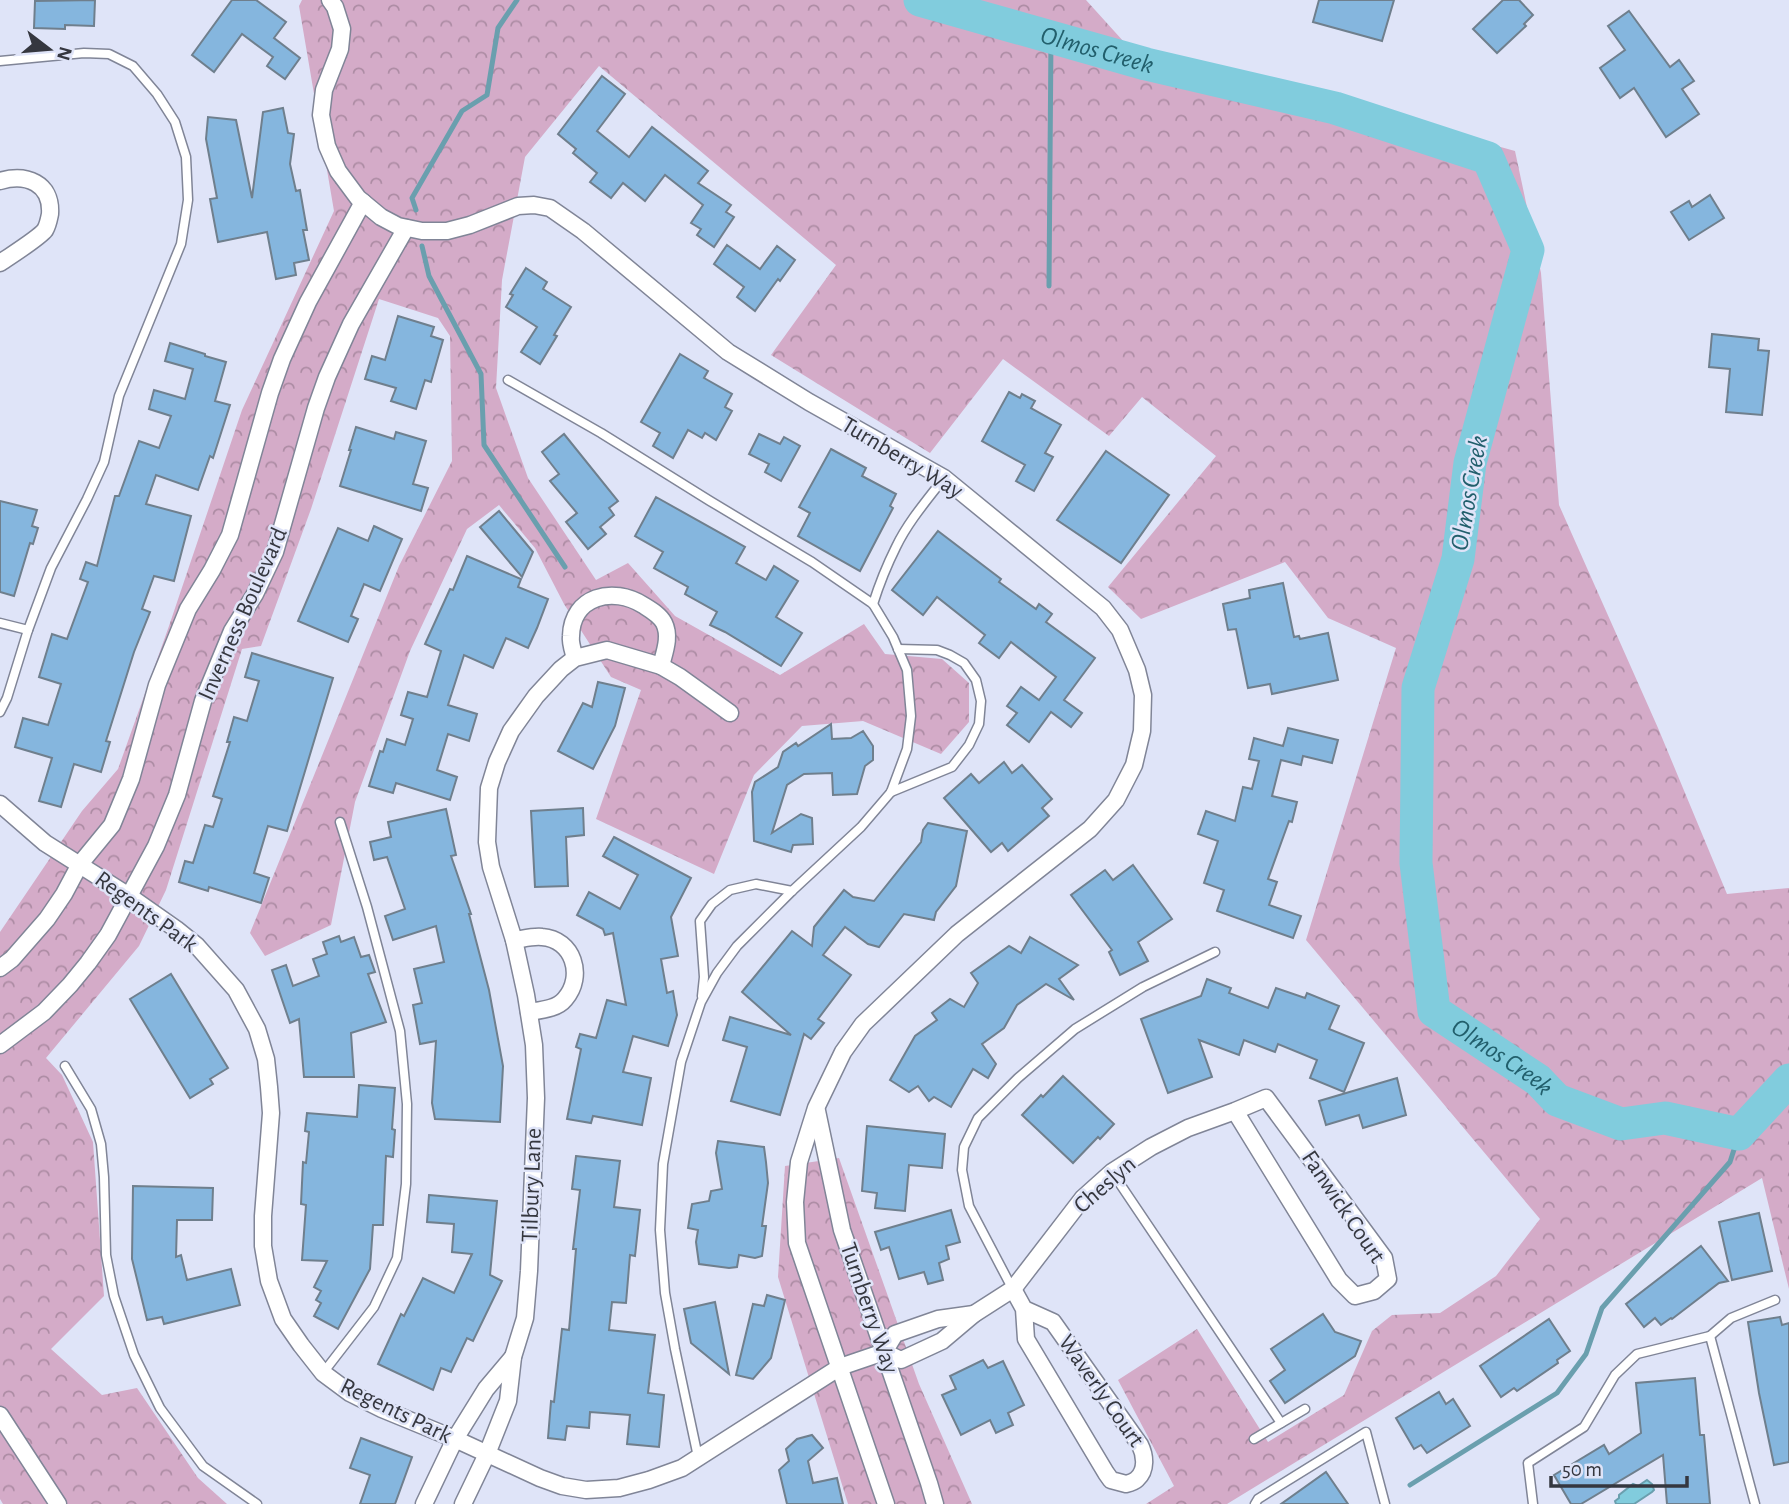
<svg xmlns="http://www.w3.org/2000/svg" width="1789" height="1504" viewBox="0 0 1789 1504" font-family="'Alegreya Sans',sans-serif">
<style>
.forest{fill:url(#forest-crowns)}
.water{fill:#81ccdd;stroke:#6a9fae;stroke-width:2}
.lines{fill:none;stroke-linecap:round;stroke-linejoin:round}
.stream{stroke:#6a9fae;stroke-width:5}
.river{stroke:#81ccdd;stroke-width:33}
.building{fill:#85b6de;stroke:#6f7f8d;stroke-width:2}
.service-casing{stroke:#808597;stroke-width:11}
.minor-casing{stroke:#808597;stroke-width:19}
.service{stroke:#fff;stroke-width:8}
.minor{stroke:#fff;stroke-width:16}
.labels{text-anchor:middle;dominant-baseline:central;stroke-width:5;stroke-linejoin:round;paint-order:stroke}
.street-label{font-size:24px;fill:#35373f;stroke:#dfe4f8}
.water-label{font-size:26px;font-style:italic;fill:#225f6c;stroke:#dfe4f8}
</style>
<defs>
<pattern id="forest-crowns" width="20" height="18" patternUnits="userSpaceOnUse" patternTransform="scale(1.75)"><rect width="20" height="18" fill="#d4abc8"/><path d="M2 6a3 3 0 1 1 6 0M12 15a3 3 0 1 1 6 0" fill="none" stroke="#ad8ca4"/></pattern>
</defs>
<rect width="100%" height="100%" fill="#dfe4f8"/>
<g class="forest">
<polygon points="302,0 1086,0 1124,42 1515,151 1541,273 1559,505 1658,728 1727,894 1789,888 1789,1289 1762,1178 1227,1504 1146,1504 1174,1486 1118,1380 1197,1329 1268,1442 1344,1395 1372,1331 1392,1315 1440,1313 1496,1276 1540,1219 1306,940 1396,648 1328,618 1285,562 1141,619 1108,587 1216,456 1142,397 1109,436 1003,359 930,453 771,355 836,265 599,66 525,157 502,280 496,388 528,478 596,580 628,563 675,616 780,675 864,624 885,654 942,659 969,683 969,722 941,754 863,721 802,726 754,775 714,874 596,819 641,690 611,677 564,604 535,548 499,505 467,529 410,651 355,802 331,925 265,956 250,933 399,566 452,461 450,336 438,318 379,299 311,509 261,646 242,649 166,890 139,946 46,1058 62,1075 93,1142 104,1296 51,1349 102,1395 137,1388 198,1478 227,1504 3,1504 0,1499 0,932 82,811 118,769 169,626 242,410 334,211 299,6"/>
<polygon points="839,1158 919,1384 972,1504 848,1504 778,1277 785,1166"/>
</g>
<polygon class="water" points="1647,1480 1652,1484 1654,1490 1652,1492 1634,1504 1616,1504 1615,1501 1619,1498 1619,1495 1633,1484 1638,1486"/>
<g class="lines">
<g class="stream">
<polyline points="416,210 412,198 462,111 487,95 498,28 517,0"/>
<polyline points="422,246 429,276 481,374 484,445 565,567"/>
<polyline points="1049,286 1051,37"/>
<polyline points="1410,1485 1557,1393 1586,1354 1602,1308 1730,1162 1739,1134"/>
</g>
<path class="river" id="s1" d="M920,0L1146,64L1335,108L1488,158L1528,250L1470,463L1458,559L1418,688L1416,863L1434,1011L1538,1080L1557,1100L1621,1124L1665,1118L1739,1134L1789,1080"/>
</g>
<g class="building">
<polygon points="95,0 94,26 65,25 65,29 34,28 35,1"/>
<polygon points="232,0 256,0 286,22 274,38 300,58 285,79 267,66 273,57 242,34 214,72 192,55"/>
<polygon points="1319,0 1394,0 1382,41 1313,22"/>
<polygon points="1503,0 1519,0 1533,15 1524,24 1526,26 1497,53 1473,29"/>
<polygon points="1629,11 1670,67 1679,60 1694,81 1682,89 1699,114 1666,137 1634,88 1620,98 1600,68 1625,50 1608,26"/>
<polygon points="602,76 625,94 597,131 629,157 652,127 708,171 698,183 731,205 726,212 734,217 714,247 697,235 701,229 691,223 703,205 665,175 645,201 623,183 611,198 590,182 597,173 573,153 576,149 558,134"/>
<polygon points="283,108 288,133 294,134 290,164 296,191 300,190 307,230 303,230 309,260 294,263 296,275 276,279 267,232 218,242 210,199 217,198 206,139 208,117 236,120 252,198 263,112"/>
<polygon points="1710,195 1724,218 1689,240 1671,212 1689,201 1692,207"/>
<polygon points="727,245 760,269 777,246 795,260 780,281 778,279 755,311 737,297 744,287 714,264"/>
<polygon points="526,268 547,282 543,289 571,307 554,335 557,336 540,364 521,352 537,327 506,307 513,295 510,294"/>
<polygon points="398,316 434,327 431,336 443,340 431,382 425,380 416,409 391,401 396,388 365,379 372,356 385,360"/>
<polygon points="1712,334 1759,339 1758,350 1769,351 1762,415 1726,412 1730,369 1709,367"/>
<polygon points="170,343 205,354 205,356 226,362 215,401 230,405 213,458 210,456 198,490 156,475 146,504 191,516 174,581 154,576 142,609 150,612 134,652 106,741 110,742 101,772 74,764 61,807 39,801 52,758 15,747 23,718 48,725 61,684 39,677 52,634 67,639 88,582 80,579 86,562 97,566 115,496 119,496 139,441 159,448 171,416 149,409 154,390 185,399 193,369 165,361"/>
<polygon points="680,354 708,371 704,378 732,394 725,407 732,411 716,440 705,433 702,438 688,430 673,458 653,446 660,433 641,422"/>
<polygon points="1009,392 1020,398 1022,394 1035,401 1031,408 1061,425 1045,453 1053,457 1034,491 1016,481 1025,465 982,441"/>
<polygon points="356,427 394,439 396,432 426,441 413,484 428,488 421,511 340,486 351,450 349,450"/>
<polygon points="564,434 618,501 609,508 614,515 600,527 606,534 588,549 566,522 577,513 550,481 559,474 542,452"/>
<polygon points="759,434 780,444 784,437 800,446 781,481 765,472 769,464 749,454"/>
<polygon points="831,449 866,468 862,476 896,494 890,506 893,508 860,571 798,536 810,513 799,507"/>
<polygon points="1106,451 1169,495 1121,563 1057,520"/>
<polygon points="656,497 745,547 736,563 766,580 774,566 798,581 776,617 802,633 781,666 725,632 710,625 717,612 685,594 688,587 654,568 663,552 635,536"/>
<polygon points="0,501 37,510 32,526 38,528 33,544 30,543 14,596 0,592"/>
<polygon points="499,511 533,552 522,577 480,527"/>
<polygon points="374,526 402,539 380,591 364,584 351,616 358,619 348,642 298,621 338,528 368,541"/>
<polygon points="938,531 1001,579 999,582 1036,609 1039,604 1052,614 1046,622 1095,658 1064,700 1082,713 1071,727 1051,712 1029,742 1007,725 1017,713 1007,706 1021,687 1039,700 1056,677 1011,642 999,658 979,643 985,635 937,597 923,615 892,590"/>
<polygon points="467,556 521,579 518,587 548,599 537,628 528,648 506,638 493,668 464,655 448,705 477,714 469,741 448,734 437,770 457,777 450,800 396,783 393,793 369,786 380,751 383,752 387,739 405,745 413,719 401,715 408,692 427,697 441,651 425,644 450,589 453,590"/>
<polygon points="1283,583 1294,637 1299,636 1300,639 1328,633 1338,680 1272,694 1270,684 1248,688 1236,629 1228,630 1223,604 1250,598 1249,590"/>
<polygon points="252,653 333,678 287,831 268,826 254,873 269,878 261,903 209,887 208,891 179,882 185,861 193,863 205,825 213,827 222,799 213,796 230,742 227,742 234,717 247,721 259,681 245,677"/>
<polygon points="598,682 625,688 615,726 593,769 558,751 583,703 592,707"/>
<polygon points="831,724 832,739 851,738 863,731 873,746 873,760 865,766 857,794 833,795 832,773 804,774 787,785 772,833 801,814 812,818 813,844 793,845 791,852 754,841 752,792 755,782 778,767 783,752 796,743 798,746"/>
<polygon points="1288,728 1338,740 1332,763 1303,756 1301,765 1281,760 1272,796 1297,802 1292,822 1289,821 1268,879 1277,882 1269,905 1301,916 1293,938 1217,911 1224,890 1204,883 1218,841 1198,834 1206,811 1235,821 1243,787 1252,789 1259,761 1249,759 1254,738 1283,746"/>
<polygon points="1004,762 1012,773 1022,765 1052,799 1042,808 1049,816 1008,851 1002,843 991,852 944,798 971,774 979,783"/>
<polygon points="583,808 584,835 566,837 568,886 535,887 531,811"/>
<polygon points="446,809 456,855 451,856 471,914 469,914 489,990 503,1066 500,1122 435,1119 432,1103 436,1041 420,1044 413,1005 422,1003 414,969 444,962 436,926 393,940 385,916 405,909 387,857 374,860 370,842 391,837 388,822"/>
<polygon points="928,823 967,831 956,886 936,912 934,920 904,914 879,947 868,944 845,927 823,955 851,975 818,1019 824,1023 811,1039 804,1034 780,1115 731,1101 747,1047 723,1040 730,1017 791,1035 742,992 792,931 812,946 814,927 844,890 853,897 874,901 921,842 923,830"/>
<polygon points="614,837 691,878 671,917 678,956 661,959 667,993 673,991 677,1015 668,1046 633,1036 623,1072 651,1078 642,1125 593,1116 591,1123 567,1119 581,1049 576,1047 580,1034 596,1038 607,1000 626,1005 613,933 605,935 603,929 577,915 589,892 620,909 638,875 603,856"/>
<polygon points="1133,865 1172,919 1138,942 1148,961 1120,975 1109,952 1112,950 1071,895 1105,870 1113,880"/>
<polygon points="339,936 341,942 354,937 361,957 369,955 375,972 368,974 386,1022 351,1033 354,1077 304,1077 299,1019 290,1023 272,970 286,965 293,986 319,976 313,959 327,954 323,942"/>
<polygon points="1030,937 1078,965 1059,979 1074,1000 1046,984 1017,1005 1004,1028 982,1044 996,1064 988,1078 973,1069 951,1107 934,1097 929,1101 918,1086 909,1092 890,1080 915,1036 937,1020 932,1013 950,999 964,1007 978,983 971,973 1009,946 1021,953"/>
<polygon points="171,974 228,1068 210,1079 213,1084 190,1098 130,999"/>
<polygon points="1207,979 1231,988 1229,993 1268,1008 1276,988 1305,998 1307,993 1339,1006 1329,1029 1364,1043 1344,1092 1310,1078 1317,1060 1278,1044 1275,1052 1244,1040 1239,1055 1199,1040 1212,1077 1168,1093 1141,1019 1201,996"/>
<polygon points="1063,1076 1114,1124 1100,1139 1098,1137 1073,1163 1022,1115 1041,1095 1043,1097"/>
<polygon points="1397,1078 1406,1115 1363,1128 1359,1115 1326,1125 1319,1101"/>
<polygon points="359,1085 395,1088 392,1129 395,1130 393,1157 386,1156 383,1225 373,1225 370,1269 338,1329 314,1316 321,1303 316,1300 321,1291 314,1287 327,1261 302,1260 306,1205 301,1204 303,1162 306,1163 309,1132 305,1131 307,1113 357,1117"/>
<polygon points="867,1126 945,1134 942,1168 909,1165 905,1211 875,1208 877,1193 862,1191"/>
<polygon points="718,1141 764,1147 766,1162 768,1183 762,1226 766,1226 762,1256 755,1258 739,1255 737,1267 729,1268 699,1264 696,1242 698,1230 688,1228 692,1204 709,1201 711,1191 722,1189 716,1153"/>
<polygon points="576,1156 620,1161 614,1207 640,1210 635,1256 630,1255 626,1303 612,1302 609,1330 655,1335 648,1393 664,1395 659,1447 627,1444 630,1415 590,1412 589,1428 567,1426 565,1440 548,1438 551,1401 554,1402 562,1329 569,1330 576,1249 573,1249 580,1190 572,1189"/>
<polygon points="133,1186 213,1188 212,1220 177,1220 176,1257 181,1255 187,1280 231,1269 240,1305 164,1324 162,1317 147,1320 132,1259"/>
<polygon points="429,1195 497,1201 490,1275 502,1281 473,1341 467,1338 451,1372 441,1368 433,1390 378,1364 401,1314 404,1316 423,1278 454,1293 472,1254 452,1252 454,1224 427,1222"/>
<polygon points="951,1210 960,1242 946,1246 949,1259 939,1263 943,1280 928,1284 924,1272 899,1279 889,1247 881,1250 875,1232"/>
<polygon points="1759,1213 1772,1271 1732,1280 1719,1222"/>
<polygon points="1701,1246 1728,1281 1719,1283 1672,1319 1671,1318 1661,1325 1655,1318 1644,1327 1626,1304"/>
<polygon points="767,1295 785,1300 771,1358 753,1379 736,1375 753,1304 764,1306"/>
<polygon points="715,1302 729,1374 691,1343 684,1309"/>
<polygon points="1323,1314 1335,1332 1361,1341 1355,1356 1285,1403 1270,1381 1285,1370 1271,1349"/>
<polygon points="1780,1317 1782,1325 1789,1323 1789,1462 1774,1465 1759,1393 1748,1322"/>
<polygon points="1549,1319 1570,1351 1557,1360 1558,1363 1517,1391 1514,1388 1501,1397 1480,1366"/>
<polygon points="983,1360 988,1368 1003,1361 1024,1405 1008,1413 1013,1425 996,1433 990,1420 961,1435 942,1395 956,1389 950,1376"/>
<polygon points="1695,1378 1700,1435 1704,1435 1710,1504 1667,1504 1663,1455 1581,1504 1571,1504 1554,1475 1604,1445 1609,1454 1641,1433 1636,1383"/>
<polygon points="1439,1392 1446,1404 1453,1399 1470,1426 1427,1453 1421,1445 1414,1449 1396,1418"/>
<polygon points="812,1435 823,1448 808,1461 813,1483 837,1478 843,1504 787,1504 779,1470 789,1461 786,1449 797,1439"/>
<polygon points="361,1438 412,1457 395,1504 360,1504 370,1475 350,1468"/>
<polygon points="1326,1472 1348,1504 1281,1504"/>
</g>
<g class="lines">
<defs>
<g id="service">
<polyline points="0,61 84,53 109,54 133,66 157,94 175,122 186,157 188,200 181,244 119,396 104,462 87,499 51,568 28,630 7,698 0,712"/>
<polyline points="508,380 601,433 710,501 812,562 873,604 893,637 907,670 911,716 907,749 891,792 861,827 792,891 737,946 717,973 701,1002 681,1062 663,1164 660,1230 665,1293 675,1349 698,1457"/>
<path d="M873,604C879,585 887,565 896,547C908,522 927,500 944,478"/>
<polyline points="0,623 28,630"/>
<polyline points="891,792 952,767 969,745 979,724 981,701 976,680 964,663 950,655 937,650 898,649"/>
<polyline points="702,996 704,977 700,921 712,904 730,890 756,884 792,891"/>
<polyline points="65,1066 91,1109 101,1144 104,1177 106,1255 114,1296 134,1355 160,1408 203,1466 257,1504"/>
<polyline points="1112,1172 1281,1423"/>
<polyline points="1012,1288 969,1206 962,1170 964,1147 978,1118 1018,1078 1075,1029 1143,987 1215,952"/>
<polyline points="1710,1336 1731,1318 1775,1300"/>
<polyline points="323,1373 374,1307 397,1258 406,1184 407,1104 400,1031 367,907 340,822"/>
<polyline points="1254,1439 1305,1409"/>
<polyline points="1255,1504 1258,1499 1366,1432 1385,1504"/>
<polyline points="1533,1504 1528,1463 1584,1427 1615,1375 1637,1354 1710,1336 1755,1504"/>
</g>
<g id="minor">
<polyline points="330,0 335,7 342,29 340,49 324,90 321,115 327,146 338,171 358,198 381,217 398,226 422,231 447,231 470,225 518,206 534,205 550,208 583,231 728,352 809,402 944,478 1103,608 1120,630 1137,670 1143,695 1142,731 1134,765 1116,800 1090,829 957,934 863,1024 843,1052 816,1108 799,1162 795,1202 797,1243 886,1504"/>
<path d="M0,181C26,173 52,183 50,214C49,219 48,225 45,230C39,238 10,256 0,263"/>
<path d="M575,658C573,651 570,643 571,636C572,596 613,586 643,605C651,610 660,615 664,623C671,637 664,653 661,666"/>
<polyline points="0,804 45,843 129,896 176,929 197,946 236,990 257,1029 266,1059 269,1087 271,1113 263,1216 263,1246 269,1281 283,1319 301,1345 323,1373 350,1393 382,1409 455,1439 540,1478 562,1486 586,1490 619,1488 649,1480 682,1468 840,1367 884,1352"/>
<path d="M514,940C522,939 533,936 542,937C573,939 585,976 565,999C557,1009 541,1010 529,1012"/>
<polyline points="0,968 12,959 47,919 64,894 80,864 112,825 131,779 157,685 188,609 212,570 230,535 270,393 282,359 308,302 363,202"/>
<polyline points="0,1045 44,1012 70,985 88,963 108,935 156,846 177,795 203,701 232,631 255,594 275,552 316,408 327,377 351,324 406,228"/>
<polyline points="817,1111 842,1230 929,1483 935,1504"/>
<path d="M1013,1289L1024,1309L1026,1339L1106,1473L1111,1480L1126,1484C1130,1483 1134,1482 1137,1479C1147,1470 1145,1455 1140,1445L1053,1322L1024,1309"/>
<polyline points="884,1352 901,1360 942,1341 974,1314 1013,1289 1083,1198 1112,1172 1151,1147 1188,1128 1235,1111 1266,1098 1384,1258 1388,1279 1374,1291 1355,1296 1339,1280 1235,1111"/>
<polyline points="884,1352 895,1334 938,1319 974,1314"/>
<polyline points="0,1415 58,1504"/>
<polyline points="424,1504 455,1439 486,1389 513,1357"/>
<polyline points="463,1504 487,1454 508,1401 513,1357 525,1318 529,1271 536,1098 534,1045 526,995 514,940 491,867 487,842 489,788 497,762 511,731 536,696 561,669 575,658 607,650 661,666 680,677 730,713"/>
</g>
</defs>
<use href="#service" class="service-casing"/>
<use href="#minor" class="minor-casing"/>
<use href="#service" class="service"/>
<use href="#minor" class="minor"/>
</g>
<g class="labels">
<g class="street-label">
<text transform="translate(902 458) rotate(31)">Turnberry Way</text>
<text transform="translate(243 614) rotate(-66)">Inverness Boulevard</text>
<text transform="translate(146 912) rotate(36)">Regents Park</text>
<text transform="translate(532 1185) rotate(-88)">Tilbury Lane</text>
<text transform="translate(1105 1185) rotate(-41)">Cheslyn</text>
<text transform="translate(1343 1207) rotate(56)">Fanwick Court</text>
<text transform="translate(869 1308) rotate(71)">Turnberry Way</text>
<text transform="translate(1101 1391) rotate(55)">Waverly Court</text>
<text transform="translate(396 1411) rotate(26)">Regents Park</text>
</g>
<g class="water-label">
<text stroke="none"><textPath href="#s1" startOffset="184">Olmos Creek</textPath></text>
<text transform="translate(1469 493) rotate(-80)">Olmos Creek</text>
<text stroke="none"><textPath href="#s1" startOffset="1549">Olmos Creek</textPath></text>
</g>
</g>
<g transform="translate(49 49) rotate(106)" stroke="#dfe4f8" stroke-width="5" paint-order="stroke">
<path d="M0-5L12 26L0 18L-12 26Z" fill="#35373f"/>
<text y="-10" font-size="19" font-weight="bold" text-anchor="middle" fill="#35373f">N</text>
</g>
<path d="M1551 1476v10h136v-10" fill="none" stroke="#35373f" stroke-width="3.5"/>
<text x="1562" y="1476" font-size="21" fill="#35373f" stroke="#dfe4f8" stroke-width="5" paint-order="stroke">50 m</text>
</svg>
